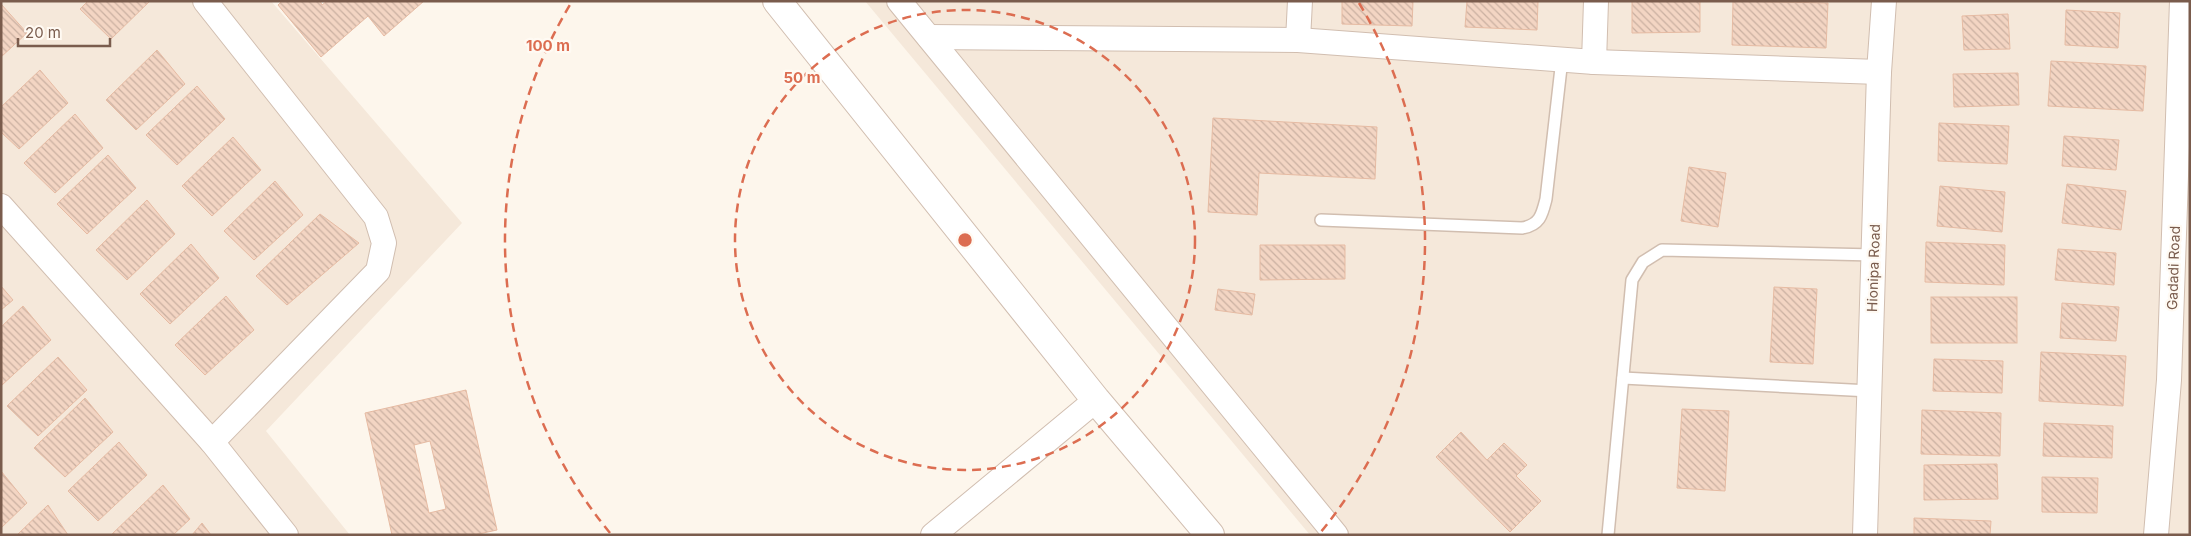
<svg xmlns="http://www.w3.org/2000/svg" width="2191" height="536" viewBox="0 0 2191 536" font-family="Inter,sans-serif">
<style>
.residential{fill:#f5e8da}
.building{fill:url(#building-back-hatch);stroke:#e6bba3;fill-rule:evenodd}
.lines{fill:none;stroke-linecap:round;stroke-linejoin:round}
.service-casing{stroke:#d1beb0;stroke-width:14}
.minor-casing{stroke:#d1beb0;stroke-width:26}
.tertiary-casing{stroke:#d1beb0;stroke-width:30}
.service{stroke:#fff;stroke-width:11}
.minor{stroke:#fff;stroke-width:24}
.tertiary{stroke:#fff;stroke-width:28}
.ring{fill:none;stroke:#dc6d51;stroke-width:2.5;stroke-dasharray:9 6}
.labels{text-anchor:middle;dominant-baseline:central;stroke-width:4.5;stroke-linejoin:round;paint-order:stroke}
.street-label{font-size:14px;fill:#7a5c4d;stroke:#fffaf3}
.centre{fill:#dc6d51;stroke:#fffaf3;stroke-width:2.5}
.ring-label{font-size:15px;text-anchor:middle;font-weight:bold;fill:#dc6d51;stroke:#fffaf3;stroke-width:4.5;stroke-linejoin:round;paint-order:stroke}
</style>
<defs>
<pattern id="building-back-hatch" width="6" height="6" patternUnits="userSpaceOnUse" patternTransform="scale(1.25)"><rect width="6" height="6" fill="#f3d5c3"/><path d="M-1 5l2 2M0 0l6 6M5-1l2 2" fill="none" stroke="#cab0a1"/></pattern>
</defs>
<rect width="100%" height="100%" fill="#fdf6ec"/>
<g class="residential">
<polygon points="1,1 271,1 462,223 266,431 350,535 1,535"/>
<polygon points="865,1 2190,1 2190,535 1310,535"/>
</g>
<g class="building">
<polygon points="88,1 150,1 111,39 80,9"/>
<polygon points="282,1 320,1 322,5 327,1 424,1 384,36 368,16 321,57 278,5"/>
<polygon points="1342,1 1413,1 1412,26 1342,24"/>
<polygon points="1467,1 1538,1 1537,30 1465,27"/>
<polygon points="1632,1 1700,1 1700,32 1632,33"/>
<polygon points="1733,1 1828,3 1826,48 1732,45"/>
<polygon points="1,4 27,33 1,57"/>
<polygon points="2066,10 2120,13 2118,48 2065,45"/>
<polygon points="2008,14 2010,49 1964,50 1962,16"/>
<polygon points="157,50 185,84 136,130 106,100"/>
<polygon points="2051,61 2146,66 2143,111 2048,106"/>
<polygon points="40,70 68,103 19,149 1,132 1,107"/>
<polygon points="2018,73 2019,105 1954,107 1953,74"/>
<polygon points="197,86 225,119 177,165 146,135"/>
<polygon points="75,114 103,148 55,193 24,163"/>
<polygon points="1213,118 1377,127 1375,179 1259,173 1257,215 1208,212"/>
<polygon points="1939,123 2009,126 2007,164 1938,161"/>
<polygon points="2064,136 2119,140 2116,170 2062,166"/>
<polygon points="233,137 261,170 212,216 182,186"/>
<polygon points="108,155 136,188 87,234 57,204"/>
<polygon points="1689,167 1726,173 1718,227 1681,221"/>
<polygon points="275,181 303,215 254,260 224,231"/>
<polygon points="2067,184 2126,191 2121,230 2062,223"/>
<polygon points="1940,186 2005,192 2002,232 1937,226"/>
<polygon points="147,200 175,234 127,280 96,250"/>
<polygon points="320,214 359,243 287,305 256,276"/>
<polygon points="1926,242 2005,245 2004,285 1925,282"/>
<polygon points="191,244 219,278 170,324 140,294"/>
<polygon points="1260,245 1345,245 1345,279 1260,280"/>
<polygon points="2058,249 2116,253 2114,285 2055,280"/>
<polygon points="1,286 13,300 1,310"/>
<polygon points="1774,287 1817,289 1813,364 1770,362"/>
<polygon points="1218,289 1255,294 1252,315 1215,310"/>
<polygon points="226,296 254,330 205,375 175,345"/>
<rect x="1931" y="297" width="86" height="46"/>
<polygon points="2062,303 2119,307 2116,341 2060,338"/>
<polygon points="23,306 51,340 2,385 1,327"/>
<polygon points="2041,352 2126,356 2123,406 2039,401"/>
<polygon points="58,357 87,390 38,436 7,406"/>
<polygon points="1934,359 2003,361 2002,393 1933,391"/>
<path d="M466,390L497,530L474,535H392L365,413ZM430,441L446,509L429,513L414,445Z"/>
<polygon points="85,398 113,432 65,477 34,448"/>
<polygon points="1682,409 1729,411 1725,491 1677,488"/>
<polygon points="1922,410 2001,413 2000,456 1921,454"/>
<polygon points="2044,423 2113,426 2112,458 2043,456"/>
<polygon points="1461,432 1487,460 1504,443 1527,465 1516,476 1541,501 1510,532 1436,457"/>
<polygon points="119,442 147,475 98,521 68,491"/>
<polygon points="1997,464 1998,499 1924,500 1924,465"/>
<polygon points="1,471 27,503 1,528"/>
<polygon points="2042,477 2098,478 2097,513 2042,512"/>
<polygon points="163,485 190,519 173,535 111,535"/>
<polygon points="48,505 68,535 17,535"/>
<polygon points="1914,518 1991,521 1990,535 1914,535"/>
<polygon points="202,523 211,535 192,535"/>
</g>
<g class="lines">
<defs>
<g id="service">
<path d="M1321,220L1522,228C1540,225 1542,215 1546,199L1562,59"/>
<polyline points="1623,378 1870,391"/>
<polyline points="1608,535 1632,280 1643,262 1662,250 1874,255"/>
</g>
<g id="minor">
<polyline points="205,1 376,217 384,243 378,271 212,442"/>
<polyline points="899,1 1336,535"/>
<polyline points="929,37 1298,40 1594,62 1879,72"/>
<polyline points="1298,40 1300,1"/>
<polyline points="1594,62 1596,1"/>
<polyline points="1,206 212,442 286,535"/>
<polyline points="933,535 1096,400"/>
<polyline points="1865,535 1879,72 1884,1"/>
<polyline points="2156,535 2169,380 2182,1"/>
</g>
<polyline id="tertiary" points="777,1 1096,400 1210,535"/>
</defs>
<use href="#service" class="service-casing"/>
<use href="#minor" class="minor-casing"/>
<use href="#tertiary" class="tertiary-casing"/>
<use href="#service" class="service"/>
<use href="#minor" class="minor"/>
<use href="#tertiary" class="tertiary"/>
</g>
<g class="ring">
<circle cx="965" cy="240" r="230"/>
<path d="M610 533A460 460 0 0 1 571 3M1359 3A460 460 0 0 1 1320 533"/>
</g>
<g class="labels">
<g class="street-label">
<text transform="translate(1873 268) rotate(-88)">Hionipa Road</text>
<text transform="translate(2173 268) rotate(-88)">Gadadi Road</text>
</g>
</g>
<circle cx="965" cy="240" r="8" class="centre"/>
<g class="ring-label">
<text x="548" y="51">100 m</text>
<text x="802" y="83">50 m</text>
</g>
<rect width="2191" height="536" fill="none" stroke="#7a5c4d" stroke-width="5"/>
<path d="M18 38v8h92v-8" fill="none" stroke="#7a5c4d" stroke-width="2.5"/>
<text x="25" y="38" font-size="15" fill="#7a5c4d" stroke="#fffaf3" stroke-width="4" paint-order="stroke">20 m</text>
</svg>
